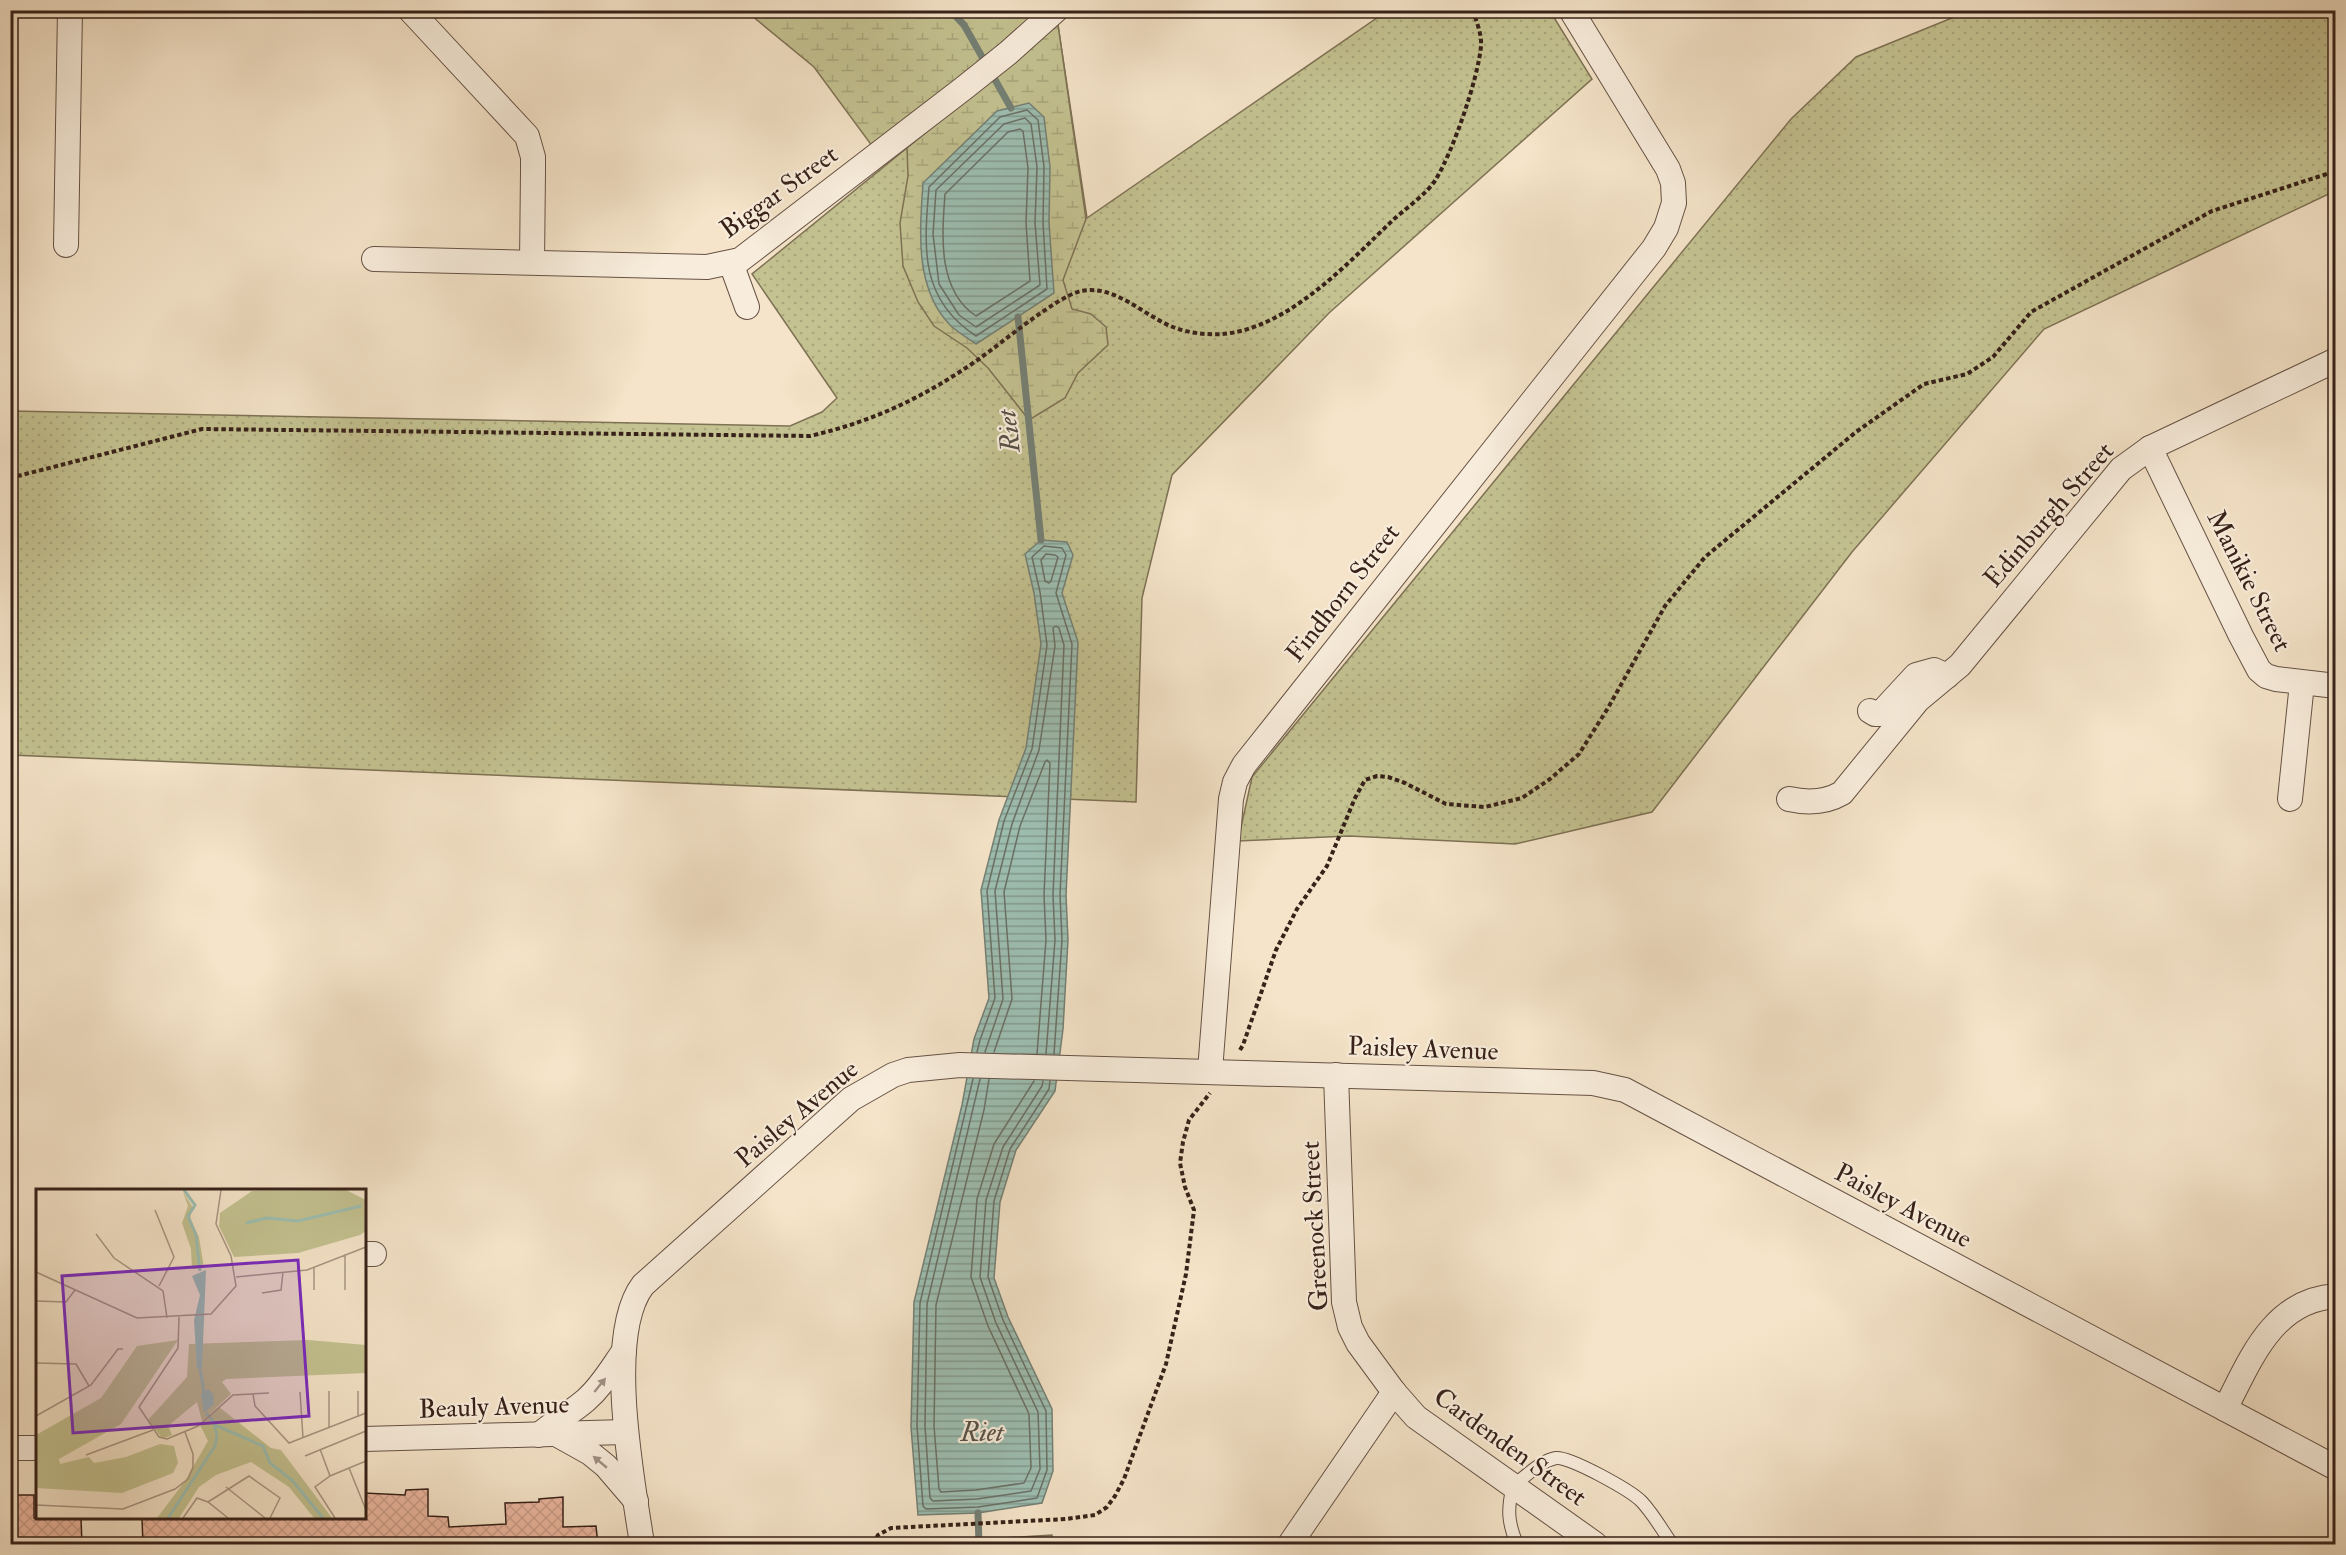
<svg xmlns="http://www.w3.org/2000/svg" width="2346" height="1555" viewBox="0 0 2346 1555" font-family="'IM FELL Double Pica',serif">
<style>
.grass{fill:url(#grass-dots);stroke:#7e7255;stroke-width:1.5}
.wetland{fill:url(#wetland-marsh);stroke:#7e7255;stroke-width:1.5}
.water{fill:url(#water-rules);stroke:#748075;stroke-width:1.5}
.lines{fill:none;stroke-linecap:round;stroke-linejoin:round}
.shore{stroke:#6a7066;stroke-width:1.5}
.stream{stroke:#748075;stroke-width:7}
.building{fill:url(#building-cross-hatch);stroke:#372119;stroke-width:1.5}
.service-casing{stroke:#665245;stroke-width:14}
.minor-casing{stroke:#665245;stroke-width:26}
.path{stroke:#372119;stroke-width:4;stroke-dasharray:4.5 3;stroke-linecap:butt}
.service{stroke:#f8eddc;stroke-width:12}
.minor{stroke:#f8eddc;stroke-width:24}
.oneway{fill:#a19184}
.labels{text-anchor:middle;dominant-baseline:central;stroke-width:4.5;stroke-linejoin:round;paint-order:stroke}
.street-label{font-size:26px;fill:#372119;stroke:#f8eddc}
.water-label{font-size:27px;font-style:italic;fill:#565047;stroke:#f8eddc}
.inset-river{fill:none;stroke:#9dbfb2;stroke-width:3}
.inset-road{fill:none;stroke:#a99683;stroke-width:1.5}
.view{fill:#7b2cbf;fill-opacity:0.15;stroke:#7b2cbf;stroke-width:3}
.inset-edge{fill:none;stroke:#372119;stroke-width:3}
</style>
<defs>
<pattern id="grass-dots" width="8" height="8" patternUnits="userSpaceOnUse" patternTransform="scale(1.5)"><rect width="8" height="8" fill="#c4c291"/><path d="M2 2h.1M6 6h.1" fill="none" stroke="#a9a67c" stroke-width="1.8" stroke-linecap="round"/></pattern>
<pattern id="wetland-marsh" width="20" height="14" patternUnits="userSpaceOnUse" patternTransform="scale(1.5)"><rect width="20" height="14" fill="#c4c291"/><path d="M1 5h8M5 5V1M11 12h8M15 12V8" fill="none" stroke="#a9a67c"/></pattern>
<pattern id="water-rules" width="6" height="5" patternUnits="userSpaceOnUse" patternTransform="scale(1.5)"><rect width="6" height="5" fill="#9dbfb2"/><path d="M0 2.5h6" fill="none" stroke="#819b90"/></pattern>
<pattern id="building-cross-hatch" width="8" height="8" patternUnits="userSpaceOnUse" patternTransform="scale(1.5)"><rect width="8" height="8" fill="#ebb69f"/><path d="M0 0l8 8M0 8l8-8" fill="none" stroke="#ca9c88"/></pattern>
</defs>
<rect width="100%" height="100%" fill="#f5e4c9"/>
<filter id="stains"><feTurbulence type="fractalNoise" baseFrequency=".00333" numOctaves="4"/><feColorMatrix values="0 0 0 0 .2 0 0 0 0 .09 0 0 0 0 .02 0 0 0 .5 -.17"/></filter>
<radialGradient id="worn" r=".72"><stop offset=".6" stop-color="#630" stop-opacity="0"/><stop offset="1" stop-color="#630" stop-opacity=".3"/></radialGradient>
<g class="grass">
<polygon points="1387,11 1550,11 1592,79 1329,313 1172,475 1142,598 1136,802 11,755 11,411 790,426 822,412 837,398 752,274 1058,25 1087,218"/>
<polygon points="1969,11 2335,11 2335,191 2044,329 1852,552 1652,812 1515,844 1349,836 1238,841 1252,777 1791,119 1856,57"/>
</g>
<g class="wetland">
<polygon points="746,11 1053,11 878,154 814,67"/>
<polygon points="1058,25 1086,219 1063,280 1072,309 1091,314 1106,327 1108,345 1078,373 1065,398 1029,420 988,368 967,348 934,326 918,302 903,266 900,223 908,176 907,148"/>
<polygon points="1052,1535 1052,1544 934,1544 934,1542"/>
</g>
<g class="water">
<path d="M1029,103L1044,117L1050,167L1049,223L1054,293L976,344C968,338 957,332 950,325C914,288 920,230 923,183L997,111Z"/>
<polygon points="1041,540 1067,542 1073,555 1062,593 1078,642 1066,895 1068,940 1063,1029 1055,1091 1016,1150 1000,1202 994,1278 1008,1317 1052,1409 1053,1471 1042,1503 978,1513 918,1515 911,1427 914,1302 962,1105 974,1039 989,998 981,890 999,820 1026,748 1041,644 1034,593 1025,554"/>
</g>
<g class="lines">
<g class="shore">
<path d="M1027,110L1038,120L1044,167L1043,223L1047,289L976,336C919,299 924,247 929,187L1000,117Z"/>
<polygon points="1025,118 1031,124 1037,167 1035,223 1040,285 976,327 959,315 939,284 933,234 936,190 1004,124"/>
<path d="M1020,129L1023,131L1028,168L1026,223L1030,281L976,316C937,290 942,235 945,194L1008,132Z"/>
<polygon points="1046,554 1055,555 1058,557 1051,581 1049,583 1045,581 1041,560"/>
<polyline points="977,1052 980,1040 995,998 987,891 1004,821 1032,749 1047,645 1040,592 1032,557 1044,546 1062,548 1066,555 1056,593 1072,644 1060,895 1062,940 1054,1054"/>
<polyline points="985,1052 1003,999 995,891 1012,824 1039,750 1055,646 1053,628 1056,626 1059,628 1064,645 1053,895 1055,940 1046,1054"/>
<polyline points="994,1052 1012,999 1004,892 1020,826 1045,762 1047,760 1050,763 1044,895 1046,940 1037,1054"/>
<polyline points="973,1079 920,1303 917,1426 923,1506 926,1509 978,1507 1037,1498 1047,1470 1046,1411 1003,1320 988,1277 994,1201 1010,1149 1049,1089 1050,1081"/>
<polyline points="980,1079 927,1304 925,1426 930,1498 933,1501 977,1499 1031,1491 1040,1469 1038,1412 996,1323 980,1277 986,1200 1003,1147 1042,1086 1043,1081"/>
<polyline points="989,1079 984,1110 936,1305 934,1426 939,1489 941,1492 976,1490 1024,1483 1031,1468 1029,1414 988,1326 971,1277 977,1199 994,1144 1034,1081"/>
</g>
<g class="stream">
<polyline points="950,10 964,25 1011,108"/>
<polyline points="1018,317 1041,540"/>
<polyline points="978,1513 979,1544"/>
</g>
</g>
<g class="building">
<polygon points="428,1489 428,1516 448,1517 449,1527 506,1524 505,1503 539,1502 539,1499 563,1497 563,1527 596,1526 598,1545 143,1545 142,1518 364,1518 364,1493 405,1495 406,1490"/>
<polygon points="10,1495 34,1495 34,1518 81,1518 82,1545 10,1545"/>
</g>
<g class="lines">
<defs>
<path id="service" d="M1517,1544C1508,1523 1507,1509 1513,1486C1525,1477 1540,1461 1556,1458C1569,1456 1632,1491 1642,1502C1654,1515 1662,1530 1672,1544"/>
<g id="minor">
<polyline points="410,10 527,136 533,157 533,171 532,262"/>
<polyline points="66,245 70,10"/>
<polyline points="374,259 707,267 740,260 964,88 1008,53 1056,10"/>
<polyline points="731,263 747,307"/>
<polyline points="2150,448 2241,636 2259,670 2266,676 2276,679 2336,686"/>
<polyline points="1870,711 1875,714 1880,714 1916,675 1934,670 1947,676"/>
<path d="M1789,799C1807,803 1825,803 1842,793L1918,700L1960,665L2121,469L2150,448L2336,360"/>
<polyline points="2290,799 2302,683"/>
<polyline points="1210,1071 1231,799 1235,782 1244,765 1654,248 1666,228 1674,203 1673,183 1668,169 1571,10"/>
<polyline points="1336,1075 1344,1302 1350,1327 1358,1343 1394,1392 1416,1417 1595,1544"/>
<polyline points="364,1254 374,1254"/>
<path d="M2225,1409C2250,1361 2272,1300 2336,1296"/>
<polyline points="556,1434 590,1453 606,1466 636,1501"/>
<path d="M539,1435C554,1422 571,1413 586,1400C602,1386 612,1368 624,1351"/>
<polyline points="364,1439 625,1432"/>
<polyline points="10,1448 38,1448"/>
<path d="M642,1544C633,1483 604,1336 643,1285L851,1099L893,1075L908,1070L960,1065L1593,1083L1625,1090L2336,1468"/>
<polyline points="1290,1544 1394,1392"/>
</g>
</defs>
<use href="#service" class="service-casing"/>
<use href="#minor" class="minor-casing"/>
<g class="path">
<path d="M10,478L202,429L810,436C875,421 924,397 979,359C1003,342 1056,297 1081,291C1115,284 1144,316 1173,327C1188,333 1206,335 1222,334C1288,329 1348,263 1393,220C1405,209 1428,193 1436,179C1453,151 1478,79 1481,46C1482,34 1476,21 1473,10"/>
<polyline points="1240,1050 1243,1045 1276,950 1297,909 1327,866 1355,798 1365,780 1377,776 1388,777 1405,783 1446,804 1485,807 1522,798 1550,779 1579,754 1608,708 1665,606 1705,557 1856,432 1924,384 1967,374 1993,357 2031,312 2212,211 2336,171"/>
<polyline points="873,1544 878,1535 891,1528 1066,1519 1095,1515 1107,1507 1115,1496 1124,1479 1166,1364 1186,1274 1194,1210 1185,1187 1180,1163 1183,1142 1189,1120 1210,1093"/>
</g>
<use href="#service" class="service"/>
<use href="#minor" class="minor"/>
</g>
<defs><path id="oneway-solid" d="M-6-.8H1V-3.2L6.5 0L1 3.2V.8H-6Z" transform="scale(1.5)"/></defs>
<g class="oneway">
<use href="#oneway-solid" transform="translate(600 1385) rotate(-51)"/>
<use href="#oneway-solid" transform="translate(600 1462) rotate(-140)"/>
</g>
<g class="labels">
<g class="street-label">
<text transform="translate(779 192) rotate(-36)">Biggar Street</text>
<text transform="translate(2049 515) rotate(-49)">Edinburgh Street</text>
<text transform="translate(2249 581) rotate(63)">Manikie Street</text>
<text transform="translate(1343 593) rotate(-52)">Findhorn Street</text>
<text transform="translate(1423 1049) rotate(2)">Paisley Avenue</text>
<text transform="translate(797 1114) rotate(-40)">Paisley Avenue</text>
<text transform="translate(1903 1206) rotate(28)">Paisley Avenue</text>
<text transform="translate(1315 1226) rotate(-93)">Greenock Street</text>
<text transform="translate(494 1407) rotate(-2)">Beauly Avenue</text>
<text transform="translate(1510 1447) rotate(36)">Cardenden Street</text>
</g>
<g class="water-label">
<text transform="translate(1009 431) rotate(-96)">Riet</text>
<text x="982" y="1432">Riet</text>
</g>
</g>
<g transform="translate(36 1189)">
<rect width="330" height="330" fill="#f5e4c9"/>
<path d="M310,1L330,11V42L324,46L262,64L198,68L183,37L184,24L216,2ZM142,151L85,235L23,270L24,275L53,268L58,274L90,268L124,255L138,257L142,274L137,284L86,304L0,299V246L65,209L101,157ZM272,151L330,156V184L190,190L186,193L195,205L166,232L161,213L132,237L136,246L131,248L126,249L112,231L151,188L153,155Z" fill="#c4c291"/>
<path d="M147,3L156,17L154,32L163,48L168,79L156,80L155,60L146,34L152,17ZM166,192L180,211V219L166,232L164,207L159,200ZM183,218L235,259L245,261L296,329H278L253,298L215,273L180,286L163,298L143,329H121L149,292L172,252L164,236Z" fill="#c4c291"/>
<path d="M170,81L166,179L161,180L158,131L164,106L156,87ZM172,200L177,205L178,215L168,224L165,205Z" fill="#9dbfb2"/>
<path class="inset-river" d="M148,1L159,16L152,27L160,46L164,82M210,34L231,29L262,32L325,17M164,180L168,203M170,224L181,237L227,257L234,274L256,291L287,329M132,329L179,257L181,247L178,234"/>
<path class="inset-road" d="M119,21L138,68L123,97M60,45L78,69L127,102L131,129M278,79V101M0,83L101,129L175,125L200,97L195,67L180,35L185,1M200,88L271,81L330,58M309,101V65M226,104L245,101L247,83M0,112L30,113L39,101M143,128L142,159L103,218L123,248L131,250L162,237L197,206L233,204M0,174L40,175L53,197M293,202V239M322,202V228M264,203L267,249M217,205L219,217L253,254L330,224M0,227L55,196L82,160H87M284,260L294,287M50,266L117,241M269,267L330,242M313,279L330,321M190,298L229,329M172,313L213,287L244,309L234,329M0,316L87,320L139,300L152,290L157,278V265L149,243M147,329L161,309L172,313L192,329M299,329L279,298L294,287L330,272"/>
<path class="view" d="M262,71L273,227L37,244L26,87Z"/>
<rect width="330" height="330" class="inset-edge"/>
</g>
<rect width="2346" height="1555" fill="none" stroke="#f5e4c9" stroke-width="36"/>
<rect x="12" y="12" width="2322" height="1531" fill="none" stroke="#372119" stroke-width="3"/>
<rect x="18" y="18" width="2310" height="1519" fill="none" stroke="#372119" stroke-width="1.5"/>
<rect width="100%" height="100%" filter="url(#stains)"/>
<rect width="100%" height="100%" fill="url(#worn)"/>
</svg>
